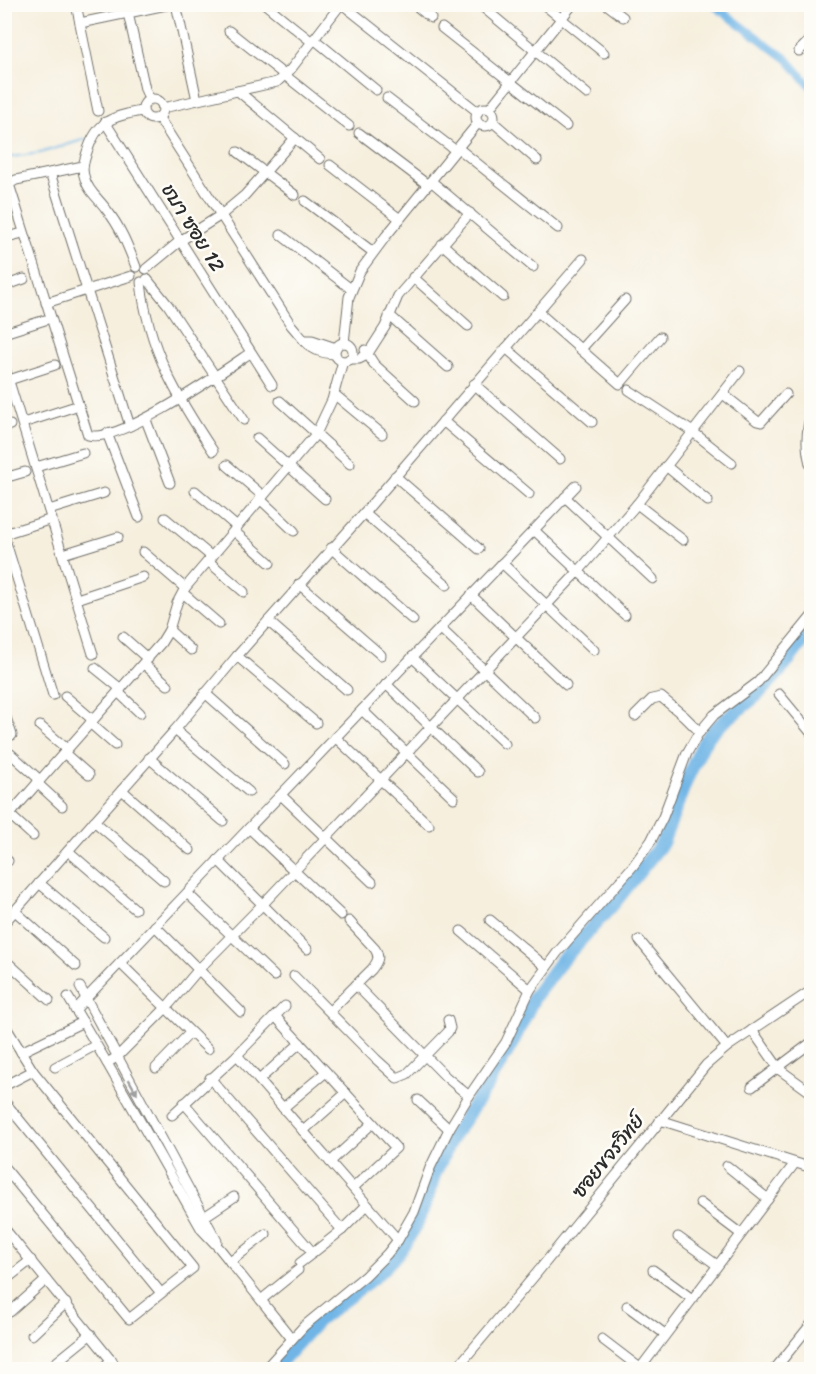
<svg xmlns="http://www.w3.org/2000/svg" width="816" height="1374" viewBox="0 0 816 1374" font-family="Sriracha,'Playpen Sans Thai',sans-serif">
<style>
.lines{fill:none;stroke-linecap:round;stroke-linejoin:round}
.stream{stroke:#70b5e6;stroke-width:2}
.canal{stroke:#70b5e6;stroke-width:8}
.river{stroke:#70b5e6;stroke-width:14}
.minor-casing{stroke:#72706a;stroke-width:11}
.minor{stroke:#fff;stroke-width:9}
.oneway{fill:#a0a0a0}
.labels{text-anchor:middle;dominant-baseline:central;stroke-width:5;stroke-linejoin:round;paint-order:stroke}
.street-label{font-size:20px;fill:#2b2b2b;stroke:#fdfcf7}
</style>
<rect width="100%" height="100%" fill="#fdfcf7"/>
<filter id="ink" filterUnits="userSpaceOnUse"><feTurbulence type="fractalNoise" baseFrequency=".0167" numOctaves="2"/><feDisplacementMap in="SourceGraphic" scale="12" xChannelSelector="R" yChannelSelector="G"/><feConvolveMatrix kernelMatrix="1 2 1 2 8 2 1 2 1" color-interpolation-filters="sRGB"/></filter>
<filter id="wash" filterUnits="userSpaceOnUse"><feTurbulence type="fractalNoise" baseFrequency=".008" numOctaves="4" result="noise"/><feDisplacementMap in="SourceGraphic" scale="24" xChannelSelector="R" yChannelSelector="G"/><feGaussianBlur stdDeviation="1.35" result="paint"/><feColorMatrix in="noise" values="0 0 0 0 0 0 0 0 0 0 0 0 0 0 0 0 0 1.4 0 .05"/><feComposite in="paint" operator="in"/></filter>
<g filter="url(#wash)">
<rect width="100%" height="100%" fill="#f6efde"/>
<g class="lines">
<polyline class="stream" points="4,158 40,153 86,139"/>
<polyline class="canal" points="712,4 787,59 812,88"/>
<polyline class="river" points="273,1370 317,1321 375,1276 396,1255 415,1227 426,1201 434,1175 450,1140 490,1081 512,1043 534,997 562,960 614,903 662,843 687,778 704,742 713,730 757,695 780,671 812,629"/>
</g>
</g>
<g filter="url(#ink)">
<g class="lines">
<defs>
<g id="minor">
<polyline points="76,4 98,111"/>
<polyline points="126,4 145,89 149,99"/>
<polyline points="176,4 197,100"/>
<polyline points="265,4 312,42"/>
<polyline points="342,4 478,112"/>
<polyline points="414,4 431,18"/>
<polyline points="479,4 587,94"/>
<polyline points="543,4 604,53"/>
<polyline points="606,4 623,17"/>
<polyline points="80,23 171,4"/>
<polyline points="442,28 566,126"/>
<polyline points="229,31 349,126"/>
<polyline points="314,39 376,90"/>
<polyline points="799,51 812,38"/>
<polyline points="238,91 320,159"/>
<polyline points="387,98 455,150"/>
<circle cx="153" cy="109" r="10"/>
<circle cx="485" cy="117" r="9"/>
<polyline points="163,108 277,82 291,69 341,4"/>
<polyline points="489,109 573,4"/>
<path d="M159,118L291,325C306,342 310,353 335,354"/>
<polyline points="105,122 272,385"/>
<polyline points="493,122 537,160"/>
<polyline points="359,133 428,185"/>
<polyline points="458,148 558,228"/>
<polyline points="238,152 295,195"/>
<polyline points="330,165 400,219"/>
<path d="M83,166L16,180L9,184L88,435C119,445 222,372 250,353"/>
<polyline points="50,173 130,426"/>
<polyline points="431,181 533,267"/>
<polyline points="305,201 373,252"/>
<polyline points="281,235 351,289"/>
<polyline points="4,238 19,234"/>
<polyline points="442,244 503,297"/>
<path d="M136,267C128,246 120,226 106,209C99,199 88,191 85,179C81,169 84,162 87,152C97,121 112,116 142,111"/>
<polyline points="146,269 180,241 221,215 245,195 295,138"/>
<polyline points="413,277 468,326"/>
<polyline points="147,279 168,305 244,420"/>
<path d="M141,282C148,349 177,397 213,451"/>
<polyline points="4,286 24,279"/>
<polyline points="46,303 131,276"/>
<polyline points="538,312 620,384 660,337"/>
<polyline points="389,315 448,367"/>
<polyline points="4,333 45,320"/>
<polyline points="304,340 312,340 336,348"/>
<polyline points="344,343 349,297 360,271 386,236 478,123"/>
<circle cx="344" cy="352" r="9"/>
<polyline points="506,348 592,422"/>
<polyline points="581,349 625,300"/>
<polyline points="365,350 374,364 415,401"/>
<polyline points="349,359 359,359 367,355 385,327 398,296 470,213"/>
<polyline points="4,365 93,654"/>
<polyline points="9,380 55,365"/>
<polyline points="474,384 560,459"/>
<polyline points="629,390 693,432 732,463"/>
<polyline points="334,394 382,434"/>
<polyline points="723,394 757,421 761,422 786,394"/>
<polyline points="280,401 350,464"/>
<path d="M812,411C805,432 805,450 812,470"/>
<polyline points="146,420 170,483"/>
<polyline points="443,421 529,494"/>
<polyline points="23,423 73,407"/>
<polyline points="4,427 10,425"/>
<polyline points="107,433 139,517"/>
<polyline points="257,438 325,499"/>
<polyline points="227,465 263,496"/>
<polyline points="666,466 708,501"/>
<polyline points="36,467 83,453"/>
<polyline points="395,476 479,549"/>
<polyline points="4,478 25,472"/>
<polyline points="195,491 237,527"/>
<polyline points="565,497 653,579"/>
<polyline points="260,499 294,531"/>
<polyline points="637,504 683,540"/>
<polyline points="49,510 104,493"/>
<polyline points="364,513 447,585"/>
<polyline points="165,518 212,557"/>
<polyline points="534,530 625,615"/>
<polyline points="234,531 270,563"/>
<polyline points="4,534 52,519"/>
<polyline points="4,536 53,695"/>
<polyline points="331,548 413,620"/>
<polyline points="143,552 185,588"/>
<polyline points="63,554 118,537"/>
<polyline points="208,561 244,592"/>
<polyline points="502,563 594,650"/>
<polyline points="299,584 381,655"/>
<polyline points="183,593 219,624"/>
<polyline points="471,595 566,685"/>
<polyline points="77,599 143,577"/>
<polyline points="268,621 347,690"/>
<polyline points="440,628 535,718"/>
<polyline points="169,630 191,650"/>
<polyline points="123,637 148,659"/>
<polyline points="237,656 316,723"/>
<polyline points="412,657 505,744"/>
<polyline points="144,664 168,685"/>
<polyline points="95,668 121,689"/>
<polyline points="386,684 478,772"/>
<polyline points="118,692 140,713"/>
<polyline points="205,693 285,764"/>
<polyline points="779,694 812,734"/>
<polyline points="65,696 93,720"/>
<polyline points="362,710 454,798"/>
<polyline points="4,712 12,735"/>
<polyline points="635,716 652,699 661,697 684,716 700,732"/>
<polyline points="90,723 115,745"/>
<polyline points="40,726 67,749"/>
<polyline points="175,730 249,792"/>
<polyline points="335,737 429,825"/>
<polyline points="64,753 89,775"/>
<polyline points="11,754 40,780"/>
<polyline points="149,758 223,821"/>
<polyline points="37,783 62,806"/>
<polyline points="122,790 190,850"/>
<polyline points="281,795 372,882"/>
<polyline points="4,802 13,811"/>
<polyline points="10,815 33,836"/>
<polyline points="4,821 161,643 169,630 177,603 185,588 316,434 332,400 343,361"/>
<polyline points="94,821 164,881"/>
<polyline points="249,828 341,915"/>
<polyline points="68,851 135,909"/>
<polyline points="4,858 8,861"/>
<polyline points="218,860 307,949"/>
<polyline points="39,883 104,937"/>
<polyline points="187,893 274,976"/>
<polyline points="15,911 76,966"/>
<polyline points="490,920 546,967"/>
<polyline points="4,923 175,730 237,656 364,513 583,259"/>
<polyline points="155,926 241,1012"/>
<polyline points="461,931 530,990"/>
<polyline points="639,940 727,1047"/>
<polyline points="4,959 49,1000"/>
<polyline points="120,963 208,1049"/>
<polyline points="294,976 376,1059 397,1078 407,1074 448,1032 450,1028 448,1020"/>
<polyline points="356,985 446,1077 469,1096"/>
<polyline points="80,987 217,1241"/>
<polyline points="68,997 107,1063 202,1230 220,1249 292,1339"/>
<polyline points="75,1010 576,486"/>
<path d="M330,1011L372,969C378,961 380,957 375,949L349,921"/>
<polyline points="275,1016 396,1148 353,1188"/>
<polyline points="4,1024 33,1071 193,1268 129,1319 4,1167"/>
<polyline points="752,1030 780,1070 812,1093"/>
<polyline points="21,1052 83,1022"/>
<polyline points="237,1055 285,1006"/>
<polyline points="107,1063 117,1057 166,1008 199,969 263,904 578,572 637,504 740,371"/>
<polyline points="55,1067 96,1045"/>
<polyline points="156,1068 190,1033"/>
<polyline points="210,1078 342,1230"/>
<polyline points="259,1080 300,1043"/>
<polyline points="4,1086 33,1071"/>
<polyline points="752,1087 812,1042"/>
<polyline points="418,1100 449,1129"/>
<polyline points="4,1101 161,1293"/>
<polyline points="184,1103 313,1253 342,1230 367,1205"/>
<polyline points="283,1108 326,1072"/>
<polyline points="172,1115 237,1055 398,1240"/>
<polyline points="660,1120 812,1168"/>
<polyline points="303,1131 346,1093"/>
<polyline points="330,1162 373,1123"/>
<polyline points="727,1166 768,1199"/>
<polyline points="700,1203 741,1234"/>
<polyline points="204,1217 234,1197"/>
<polyline points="4,1228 119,1370"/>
<polyline points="678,1237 717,1265"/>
<polyline points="230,1262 266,1234"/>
<polyline points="300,1263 313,1253"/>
<polyline points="653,1270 692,1299"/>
<polyline points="4,1281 31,1260"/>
<polyline points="261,1300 298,1270"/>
<polyline points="627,1306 665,1334"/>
<polyline points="10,1312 46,1280"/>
<polyline points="32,1335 66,1303"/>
<polyline points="602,1339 640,1368"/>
<polyline points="54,1364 91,1334"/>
<polyline points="100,1370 112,1360"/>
<polyline points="264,1370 304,1326 365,1276 387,1254 398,1240 414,1212 430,1168 449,1129 469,1096 506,1042 530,990 557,953 633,866 651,841 663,817 687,753 698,734 714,715 758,682 812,616"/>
<polyline points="455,1370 536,1274 706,1065 727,1047 812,990"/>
<polyline points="639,1370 795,1163"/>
<polyline points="774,1370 812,1323"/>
</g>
</defs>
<use href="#minor" class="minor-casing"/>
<use href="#minor" class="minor"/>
</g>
<defs><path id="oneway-solid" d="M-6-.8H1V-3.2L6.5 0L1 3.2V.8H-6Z" transform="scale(1.5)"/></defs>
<use class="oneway" href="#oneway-solid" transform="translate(133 1087) rotate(61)"/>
</g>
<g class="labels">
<g class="street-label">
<text transform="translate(193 228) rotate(58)">ชบา ซอย 12</text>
<text transform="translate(608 1156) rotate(-51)">ซอยขจรวิทย์</text>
</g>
</g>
<rect width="816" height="1374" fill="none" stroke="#fdfcf7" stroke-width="24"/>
</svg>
